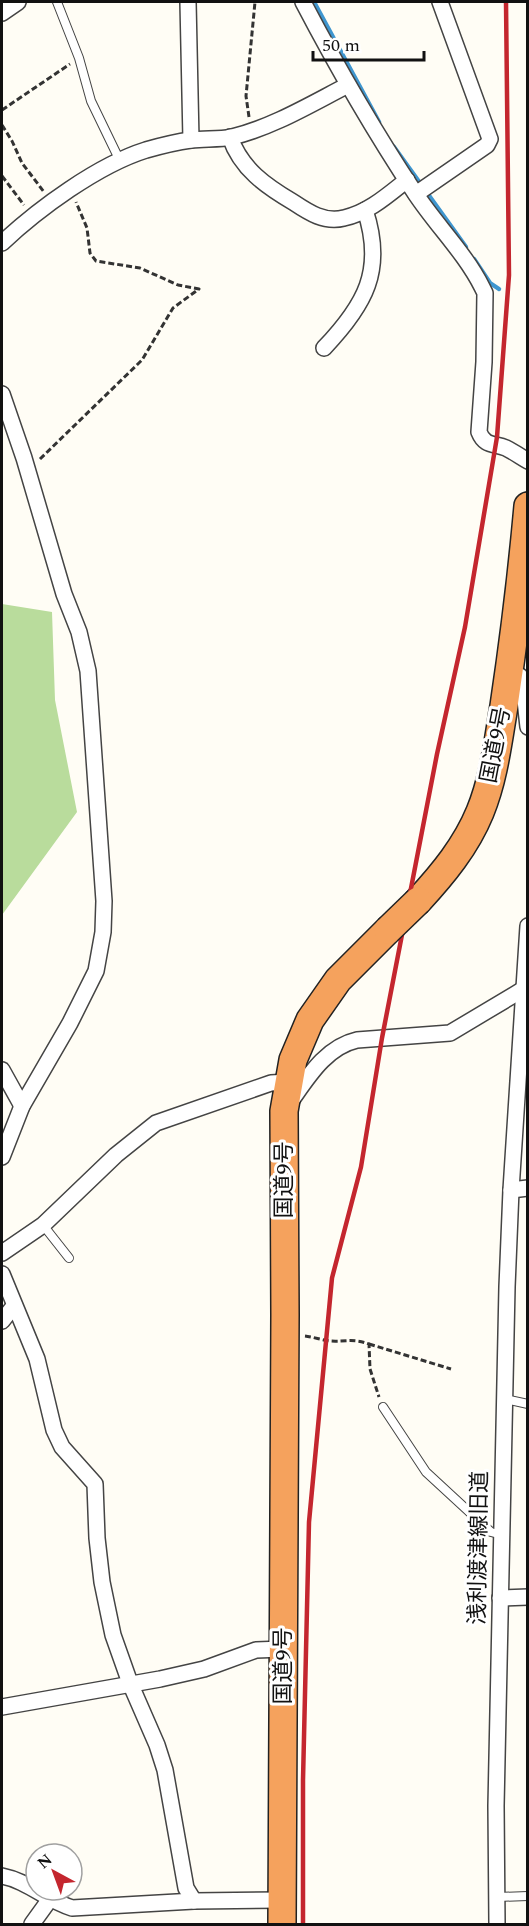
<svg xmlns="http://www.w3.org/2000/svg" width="529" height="1926" viewBox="0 0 529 1926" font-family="Spectral,'Noto Sans JP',serif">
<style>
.forest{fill:#b9dc9c}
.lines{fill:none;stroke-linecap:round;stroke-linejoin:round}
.stream{stroke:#3f96cf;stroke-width:4.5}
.lane-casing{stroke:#444;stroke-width:10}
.street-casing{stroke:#444;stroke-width:18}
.highway-casing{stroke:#222;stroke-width:30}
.path{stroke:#333;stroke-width:3;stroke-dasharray:6 3;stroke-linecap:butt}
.lane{stroke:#fff;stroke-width:8}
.street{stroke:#fff;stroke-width:15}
.highway{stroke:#f5a25d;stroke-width:27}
.rail{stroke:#c4262e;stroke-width:4.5}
.highway-bridge-casing{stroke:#222;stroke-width:30;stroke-linecap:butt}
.highway-bridge{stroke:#f5a25d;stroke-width:27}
.labels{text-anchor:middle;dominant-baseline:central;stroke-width:6;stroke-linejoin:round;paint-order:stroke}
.street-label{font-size:22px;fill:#111;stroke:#fff}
</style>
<rect width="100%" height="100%" fill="#fffdf5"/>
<polygon class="forest" points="2,604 52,612 55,700 77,812 2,915"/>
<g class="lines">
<g class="stream">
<polyline points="314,2 379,122"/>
<polyline points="394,147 466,247"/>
<polyline points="474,259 490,283 499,289"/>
</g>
<defs>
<g id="lane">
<polyline points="57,2 79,58 91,101 120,161"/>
<polyline points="43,1225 69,1258"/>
<polyline points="505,1399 528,1404"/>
<polyline points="383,1407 426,1472 491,1532 502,1535"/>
<polyline points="498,1897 528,1896"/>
</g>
<g id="street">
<polyline points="188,2 191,140"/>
<path d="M303,2C337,67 374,131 415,193C436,225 465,253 482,287L485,293L484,362L479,432C485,447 494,443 506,448C514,452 521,457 528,461"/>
<polyline points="2,13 18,2"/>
<path d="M230,137C241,169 266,186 293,202C308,212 324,223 344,218C368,213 388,195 407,180"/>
<polyline points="416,194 487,145 490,139 440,2"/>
<path d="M2,243C38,209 98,165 146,150C160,146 176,142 191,140C204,138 218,140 232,137C273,127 311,104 348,85"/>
<path d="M324,348C365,305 385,270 365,210"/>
<polyline points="2,394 24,458 64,594 79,632 88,671 104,901 103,932 96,971 70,1023 22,1106 2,1157"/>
<polyline points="509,671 520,676 523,682 528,727"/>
<polyline points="2,1070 22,1106"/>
<path d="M291,1101C308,1077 326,1047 357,1040L450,1033L522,990"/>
<polyline points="511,1190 528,1188"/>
<polyline points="2,1253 43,1225 116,1155 156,1123 271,1083 288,1082"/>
<polyline points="2,1274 37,1359 54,1430 62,1447 95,1484 97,1538 102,1582 113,1635 130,1683 157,1745 165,1770 186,1888 194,1901"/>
<polyline points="2,1321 14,1306"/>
<polyline points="500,1598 528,1597"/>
<polyline points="2,1707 160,1679 204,1669 256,1650 283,1649"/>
<path d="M2,1876C28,1881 46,1900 72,1908L194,1901L282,1900"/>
<polyline points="32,1924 50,1899"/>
<polyline points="497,1924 496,1806 507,1287 511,1190 528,926"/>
</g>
<g id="highway">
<path d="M418,901C443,874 466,846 480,812C494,778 498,741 504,706C514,639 522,573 528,506"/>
<polyline points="282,1924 285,1315 284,1111 293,1060 310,1020 338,980 388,930"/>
</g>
</defs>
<use href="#lane" class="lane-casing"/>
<use href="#street" class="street-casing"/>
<use href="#highway" class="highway-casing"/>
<g class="path">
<polyline points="2,110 70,64"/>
<polyline points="249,117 246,96 255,2"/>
<polyline points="2,125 12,141 22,163 44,192"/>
<polyline points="2,176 24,205"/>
<polyline points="40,459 142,360 173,308 199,289 178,285 140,268 96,261 90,253 87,228 76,202"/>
<path d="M305,1336C313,1337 322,1340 330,1341C345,1342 353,1338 369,1344L370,1369L379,1397"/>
<polyline points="369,1344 451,1369"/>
</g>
<use href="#lane" class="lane"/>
<use href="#street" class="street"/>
<use href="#highway" class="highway"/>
<polyline class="rail" points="303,1924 303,1780 309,1522 332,1278 361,1167 382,1038 437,754 465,627 497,437 509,275 506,2"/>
<defs>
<polyline id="highway-bridge" points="388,930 418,901"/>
</defs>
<use href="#highway-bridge" class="highway-bridge-casing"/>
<use href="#highway-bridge" class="highway-bridge"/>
</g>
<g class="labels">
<g class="street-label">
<text transform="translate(496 745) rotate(-79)">国道9号</text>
<text transform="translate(284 1180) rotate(-90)">国道9号</text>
<text transform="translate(479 1548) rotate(-89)">浅利渡津線旧道</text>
<text transform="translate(283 1666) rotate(-90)">国道9号</text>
</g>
</g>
<rect width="529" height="1926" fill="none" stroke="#111111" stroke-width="6"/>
<g transform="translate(54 1872) rotate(319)"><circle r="28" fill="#ffffff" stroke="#a0a0a0" stroke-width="1.5"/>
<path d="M0-4.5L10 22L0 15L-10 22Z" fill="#c4262e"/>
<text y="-9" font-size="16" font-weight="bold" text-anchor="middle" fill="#111111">N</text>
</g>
<path d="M313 51v9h111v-9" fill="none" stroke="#111111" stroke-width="3"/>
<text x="322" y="51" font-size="18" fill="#111111" stroke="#ffffff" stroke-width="4.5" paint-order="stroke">50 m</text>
</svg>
